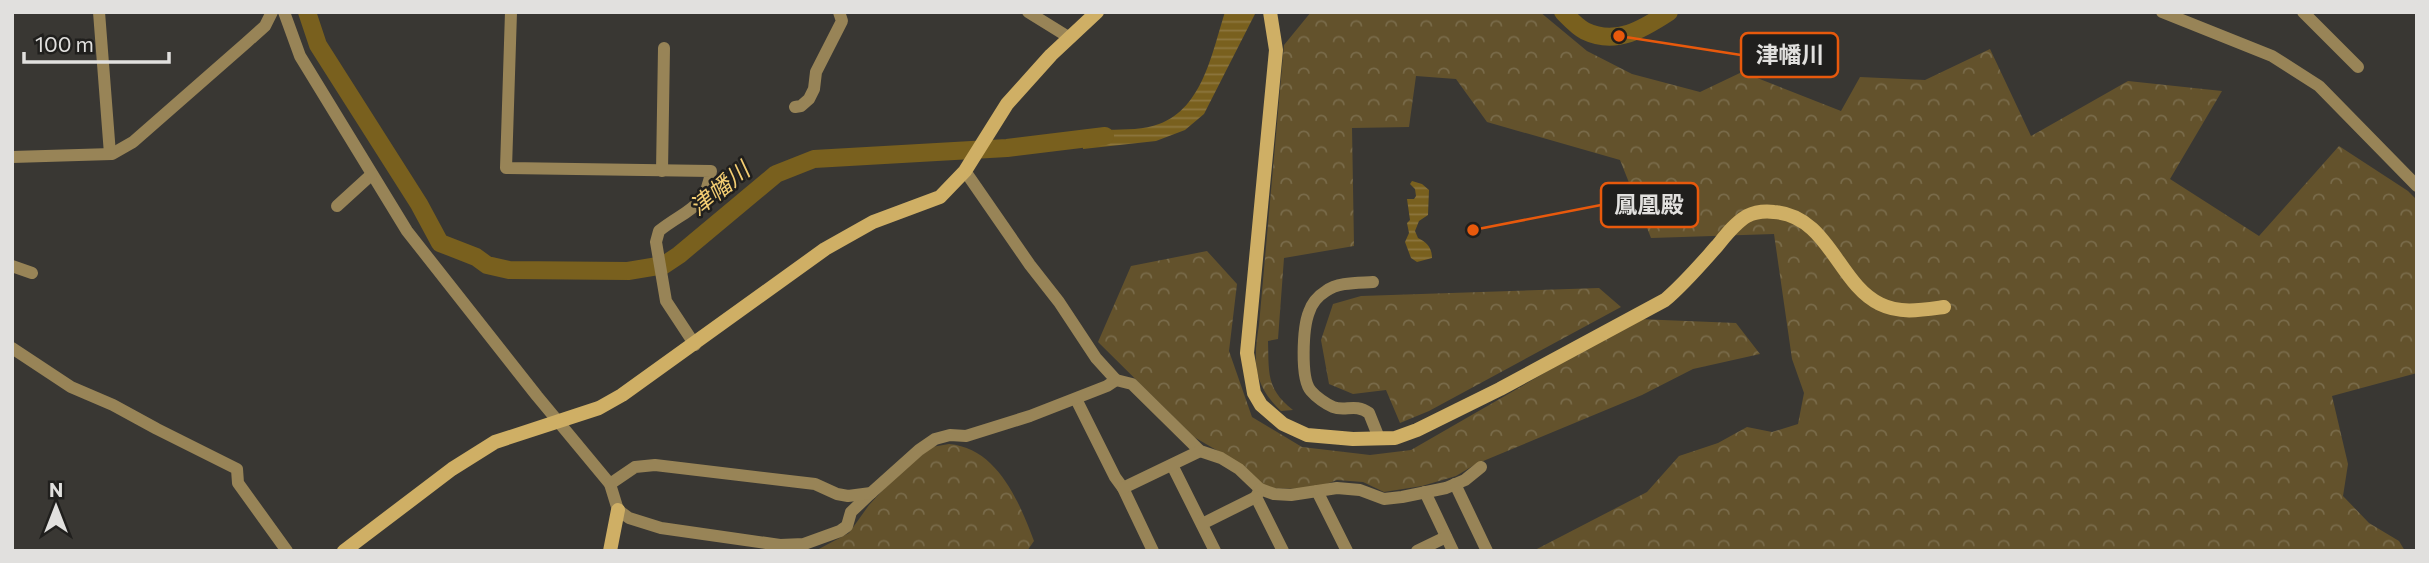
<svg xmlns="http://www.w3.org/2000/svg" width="2429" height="563" viewBox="0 0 2429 563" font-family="Commissioner,'Noto Sans JP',sans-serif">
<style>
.forest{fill:url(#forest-crowns)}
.water{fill:url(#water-rules)}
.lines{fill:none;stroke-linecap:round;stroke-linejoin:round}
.river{stroke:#79601e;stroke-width:18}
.street{stroke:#988457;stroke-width:12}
.secondary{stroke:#cfaf65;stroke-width:14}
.labels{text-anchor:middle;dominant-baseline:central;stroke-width:5;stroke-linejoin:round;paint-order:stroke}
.water-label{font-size:23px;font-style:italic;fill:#f3cd72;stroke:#201f1d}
.leader{fill:none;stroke:#e8590c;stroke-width:2.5}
.callout-dot{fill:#e8590c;stroke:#201f1d;stroke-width:2.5}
.callout{fill:#201f1d;stroke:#e8590c;stroke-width:2.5}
.callout-label{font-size:23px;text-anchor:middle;font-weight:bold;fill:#e1e0de}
</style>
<defs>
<pattern id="forest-crowns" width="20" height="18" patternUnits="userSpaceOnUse" patternTransform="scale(1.75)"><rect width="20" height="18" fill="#63522c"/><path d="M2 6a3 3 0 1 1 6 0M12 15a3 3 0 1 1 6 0" fill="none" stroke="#796b4a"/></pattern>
<pattern id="water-rules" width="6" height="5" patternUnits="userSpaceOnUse" patternTransform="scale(1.75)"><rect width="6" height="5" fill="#79601e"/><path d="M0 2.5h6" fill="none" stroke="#8c763e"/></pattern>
</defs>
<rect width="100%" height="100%" fill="#393733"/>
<g class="forest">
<path d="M1311,12H1540L1587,51L1632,74L1700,92L1742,72L1841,111L1860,77L1925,80L1990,49L2031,136L2128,81L2222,91L2170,179L2259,236L2339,146L2408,191L2417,200V373L2332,396L2348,464L2343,496L2369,523L2399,541L2405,551H1533L1647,492L1679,456L1718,443L1747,427L1772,432L1798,424L1804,393L1792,359L1774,234L1651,238L1620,160L1487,122L1456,79L1416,76L1409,127L1352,128L1354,246L1284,258L1278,339L1268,341C1269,373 1266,389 1293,410L1281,411C1253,385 1253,361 1259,325L1284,45Z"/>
<polygon points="1207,251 1237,284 1229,351 1252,417 1302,447 1370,455 1411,450 1638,319 1736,323 1760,354 1693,369 1642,395 1476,464 1456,476 1422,486 1384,492 1363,482 1337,480 1316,488 1299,489 1267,488 1230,458 1194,437 1098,342 1131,266"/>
<polygon points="1599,288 1621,307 1429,411 1400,423 1386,390 1353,394 1329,384 1321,340 1333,304 1361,296"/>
<path d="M949,444C997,448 1019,501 1034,541L1027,551H815L849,533L869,505L895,477L932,447Z"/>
</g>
<g class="water">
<path d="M1225,12H1256L1204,114L1185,130L1156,141L1083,149V130C1105,129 1138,132 1159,124C1203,108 1212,52 1225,12Z"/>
<path d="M1412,181L1422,184L1429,190L1428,215L1419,221L1415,231L1418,238C1426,242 1432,247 1432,258L1417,262L1411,258L1405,242L1409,233L1407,223L1410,220L1407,199H1414L1416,196L1415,189L1410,184Z"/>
</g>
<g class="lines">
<g class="river">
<polyline points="307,12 318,45 419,204 440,243 476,257 487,265 509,270 628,271 664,265 679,255 776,174 814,159 1007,148 1105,136"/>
<path d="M1563,12C1569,18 1577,27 1585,31C1616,46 1643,29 1669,12"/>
</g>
<g class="street">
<polyline points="99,12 110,154"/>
<polyline points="284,12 300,56 407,231 537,396 610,484 618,510 629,518 661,528 780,545 804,544 840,531 847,526 851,512 871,493"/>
<path d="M511,12L506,168L711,171C706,209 685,210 659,231L656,242L666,301L695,345"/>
<polyline points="1028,12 1070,38"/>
<polyline points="2162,12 2272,56 2319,86 2417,186"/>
<polyline points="2303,12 2358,67"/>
<polyline points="795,107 801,106 809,99 814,89 816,72 842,21 839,12"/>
<polyline points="12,157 112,154 133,142 246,43 265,26 272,12"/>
<polyline points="662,171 664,48"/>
<polyline points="337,206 371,175"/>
<polyline points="12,266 32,273"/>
<path d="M1373,282C1358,283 1338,282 1326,291C1318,296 1312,303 1309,312C1303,327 1300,379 1311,391C1316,397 1326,404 1333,407C1345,412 1355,403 1369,413L1379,438"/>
<polyline points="12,348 71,387 113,405 157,429 237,469 238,483 287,551"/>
<polyline points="1116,380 1132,384 1200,451 1221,458 1239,469 1260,489 1274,494 1291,495 1337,488 1360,490 1384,499 1402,497 1446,488 1465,480 1481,467"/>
<polyline points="1076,399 1115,477 1123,488 1153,551"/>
<polyline points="1172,465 1215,551"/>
<polyline points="610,484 635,467 655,465 815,484 837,494 848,496 871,493 919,450 935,439 950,435 966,436 1030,416 1107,386 1116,380 1096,358 1059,302 1030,265 965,171"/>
<polyline points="1455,484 1487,551"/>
<polyline points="1123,488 1200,451"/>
<polyline points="1260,489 1256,497 1283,551"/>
<polyline points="1317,491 1347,551"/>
<polyline points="1425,492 1453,551"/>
<polyline points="1202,524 1256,497"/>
<polyline points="1417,551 1446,537"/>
</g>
<g class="secondary">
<path d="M1270,12L1276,50L1247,353L1254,393L1261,405L1283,424L1307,435L1353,439L1395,438L1417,430L1500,389L1665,300C1684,284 1700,265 1717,246C1726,235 1735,223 1747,216C1755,212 1765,211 1774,212C1829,216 1838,284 1880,304C1900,314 1922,310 1944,307"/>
<polyline points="344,551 452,469 495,442 599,408 622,395 825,249 873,222 940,197 965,171 1007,104 1051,55 1097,12"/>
<polyline points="610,551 618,510"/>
</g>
</g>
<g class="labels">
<g class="water-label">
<text transform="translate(719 188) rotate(-39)">津幡川</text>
</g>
</g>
<path class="leader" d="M1619 36L1741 55M1473 230L1601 205"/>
<g class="callout-dot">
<circle cx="1619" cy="36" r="7"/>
<circle cx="1473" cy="230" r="7"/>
</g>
<g class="callout">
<rect x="1741" y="33" width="97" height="44" rx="7"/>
<rect x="1601" y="183" width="97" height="44" rx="7"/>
</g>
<g class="callout-label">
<text x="1790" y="63">津幡川</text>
<text x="1649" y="213">鳳凰殿</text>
</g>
<rect width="2429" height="563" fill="none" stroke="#e1e0de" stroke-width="28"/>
<g transform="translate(56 507)" stroke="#201f1d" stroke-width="5" paint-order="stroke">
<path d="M0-5L12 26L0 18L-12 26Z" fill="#e1e0de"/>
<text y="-10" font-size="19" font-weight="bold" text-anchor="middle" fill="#e1e0de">N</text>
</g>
<path d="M24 52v10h145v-10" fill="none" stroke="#e1e0de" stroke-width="3.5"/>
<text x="35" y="52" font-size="21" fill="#e1e0de" stroke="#201f1d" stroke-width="5" paint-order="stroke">100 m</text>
</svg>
